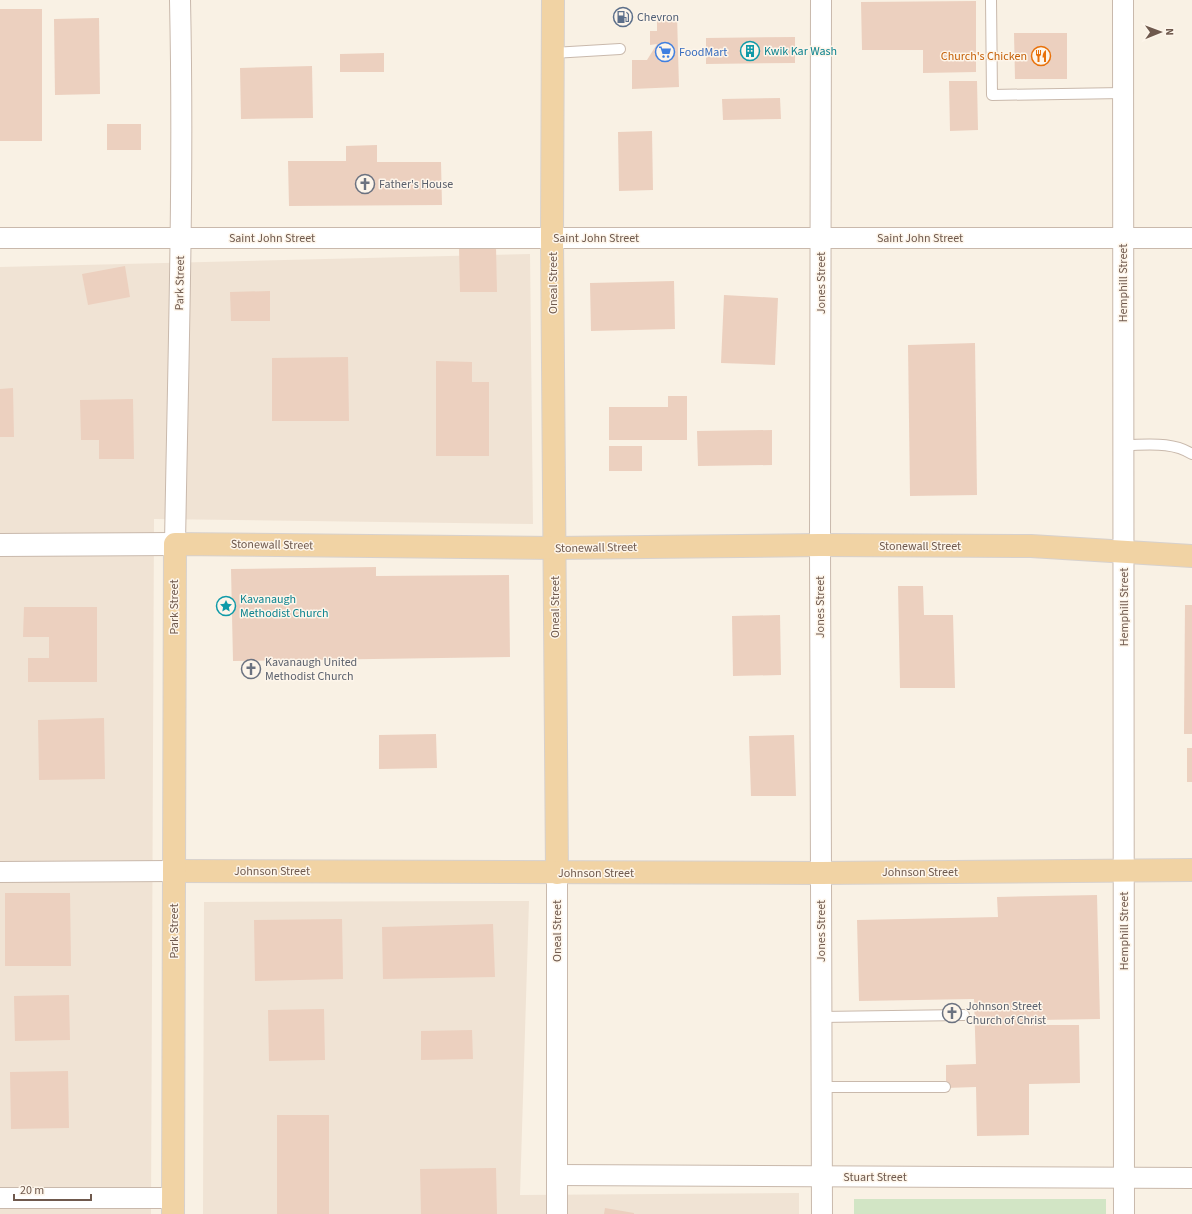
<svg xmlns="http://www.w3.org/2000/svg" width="1192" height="1214" viewBox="0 0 1192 1214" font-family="'Source Sans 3',sans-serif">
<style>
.residential{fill:#f0e3d4}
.green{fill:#d2e5c5}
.building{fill:#ecd0bf}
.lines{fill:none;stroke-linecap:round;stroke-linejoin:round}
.service-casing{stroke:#c9b9ac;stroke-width:12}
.minor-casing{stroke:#c9b9ac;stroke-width:22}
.tertiary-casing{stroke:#c9b9ac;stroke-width:24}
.primary-casing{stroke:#d7d1cd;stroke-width:24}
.service{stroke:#fff;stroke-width:10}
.minor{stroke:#fff;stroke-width:20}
.tertiary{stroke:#fff;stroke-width:22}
.primary{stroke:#f1d3a4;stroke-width:22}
.labels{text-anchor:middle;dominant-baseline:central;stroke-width:3;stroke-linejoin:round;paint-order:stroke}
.service-label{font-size:12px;fill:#4e5e75;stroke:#fdf5ea;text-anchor:start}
.culture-label{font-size:12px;fill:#0d838f;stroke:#fdf5ea;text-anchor:start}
.shop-label{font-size:12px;fill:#366cbe;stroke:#fdf5ea;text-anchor:start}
.food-label{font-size:12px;fill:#c56008;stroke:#fdf5ea;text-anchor:end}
.worship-label{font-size:12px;fill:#5b616d;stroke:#fdf5ea;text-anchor:start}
.street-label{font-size:12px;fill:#6f594d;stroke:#fdf5ea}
</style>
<rect width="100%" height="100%" fill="#f9f1e4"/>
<g class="residential">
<polygon points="530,254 533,524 154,519 151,1214 0,1214 0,267"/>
<polygon points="529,901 520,1195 799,1193 799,1214 203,1214 204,902"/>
</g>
<rect class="green" x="854" y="1199" width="252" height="15"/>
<g class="building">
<polygon points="976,1 976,72 923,73 923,50 862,50 861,2"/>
<rect x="0" y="9" width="42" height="132"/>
<polygon points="677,15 679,87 632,89 632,60 647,60 657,44 650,45 650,31 657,31 657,16"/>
<polygon points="99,18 100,94 55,95 54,19"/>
<polygon points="1014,33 1067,33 1067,79 1015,79"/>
<polygon points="795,37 795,63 706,64 706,38"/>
<polygon points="384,53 384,72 340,72 340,54"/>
<polygon points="312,66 313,118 241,119 240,68"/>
<polygon points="949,81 977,81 978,130 950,131"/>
<polygon points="780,98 781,119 723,120 722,99"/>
<rect x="107" y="124" width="34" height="26"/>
<polygon points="652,131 653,190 619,191 618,132"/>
<polygon points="377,145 377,162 441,162 442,205 289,206 288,161 346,161 346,146"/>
<polygon points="496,246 497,292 460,292 459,247"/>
<polygon points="125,266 130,297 88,305 82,274"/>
<polygon points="674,281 675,329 591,331 590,283"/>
<polygon points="270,291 270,321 231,321 230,292"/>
<polygon points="724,295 778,298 775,365 721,363"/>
<polygon points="975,343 977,495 910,496 908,345"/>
<polygon points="348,357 349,421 272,421 272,358"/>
<polygon points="436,361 472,362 472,382 489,382 489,456 436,456"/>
<polygon points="13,388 14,437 0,437 0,389"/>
<polygon points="668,396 687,396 687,440 609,440 609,407 668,407"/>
<polygon points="133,399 134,459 99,459 99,440 81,440 80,400"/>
<polygon points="772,430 772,465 698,466 697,431"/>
<rect x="609" y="446" width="33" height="25"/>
<polygon points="376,567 376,576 509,575 510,657 233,661 231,569"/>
<polygon points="898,586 923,586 924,615 953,615 955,688 900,688"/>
<polygon points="1185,605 1192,605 1192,734 1184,734"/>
<polygon points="24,607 97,607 97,682 28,682 28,658 49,658 49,637 23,637"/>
<polygon points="780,615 781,675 733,676 732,616"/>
<polygon points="104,718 105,779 39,780 38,720"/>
<polygon points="436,734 437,768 379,769 379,735"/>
<polygon points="794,735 796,796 751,796 749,736"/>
<rect x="1187" y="748" width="5" height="34"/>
<polygon points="5,893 70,893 71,966 5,966"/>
<polygon points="1097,895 1100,1019 1038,1020 1039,1025 1079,1025 1080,1083 1029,1084 1029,1135 977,1136 976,1087 946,1088 946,1065 976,1064 974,999 859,1001 857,920 998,917 997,897"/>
<polygon points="342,919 343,979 255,981 254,920"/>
<polygon points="493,924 495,977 383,979 382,927"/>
<polygon points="69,995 70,1040 15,1041 14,996"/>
<polygon points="324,1009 325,1060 269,1061 268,1010"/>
<polygon points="472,1030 473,1059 421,1060 421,1031"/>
<polygon points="68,1071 69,1128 11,1129 10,1072"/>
<rect x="277" y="1115" width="52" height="99"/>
<polygon points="496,1168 497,1214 421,1214 420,1169"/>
<polygon points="605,1208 634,1213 634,1214 604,1214"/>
</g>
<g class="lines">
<defs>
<g id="service">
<polyline points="991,0 992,95 1123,93"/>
<polyline points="553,53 620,49"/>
<path d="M1124,445C1147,445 1172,441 1192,454"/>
<polyline points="821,1017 964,1015"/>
<polyline points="821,1087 945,1087"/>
</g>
<g id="minor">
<polyline points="821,0 820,545 822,1214"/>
<polyline points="1123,0 1124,1214"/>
<polyline points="0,238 1192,238"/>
<path d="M175,544C178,363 184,181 180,0"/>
<polyline points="0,872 174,871"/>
<polyline points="557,873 557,1214"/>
<polyline points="557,1175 1192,1178"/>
<polyline points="0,1198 173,1198"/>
</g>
<polyline id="tertiary" points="0,545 175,544"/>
<g id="primary">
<polyline points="553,0 552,238 557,873"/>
<polyline points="174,871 820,873 1192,870"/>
<polyline points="173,1214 175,544 554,548 820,545 1031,546 1192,556"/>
</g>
</defs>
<use href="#service" class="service-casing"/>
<use href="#minor" class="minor-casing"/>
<use href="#tertiary" class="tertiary-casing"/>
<use href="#primary" class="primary-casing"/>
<use href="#service" class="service"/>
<use href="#minor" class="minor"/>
<use href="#tertiary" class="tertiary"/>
<use href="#primary" class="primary"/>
</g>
<defs>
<symbol id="fuel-ring" viewBox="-11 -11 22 22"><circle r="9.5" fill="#fdf5ea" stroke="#5c6f8a" stroke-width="1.5"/><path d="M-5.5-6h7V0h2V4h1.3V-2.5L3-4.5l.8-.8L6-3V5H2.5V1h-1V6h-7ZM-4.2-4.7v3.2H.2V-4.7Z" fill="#5c6f8a"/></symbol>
<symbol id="building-ring" viewBox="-11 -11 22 22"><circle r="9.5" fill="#fdf5ea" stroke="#0f9aa8" stroke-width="1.5"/><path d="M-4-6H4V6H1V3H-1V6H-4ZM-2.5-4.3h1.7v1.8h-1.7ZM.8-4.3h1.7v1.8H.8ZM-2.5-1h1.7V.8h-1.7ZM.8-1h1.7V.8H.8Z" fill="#0f9aa8"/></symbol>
<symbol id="supermarket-ring" viewBox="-11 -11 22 22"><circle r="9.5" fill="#fdf5ea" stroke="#3f7fe0" stroke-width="1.5"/><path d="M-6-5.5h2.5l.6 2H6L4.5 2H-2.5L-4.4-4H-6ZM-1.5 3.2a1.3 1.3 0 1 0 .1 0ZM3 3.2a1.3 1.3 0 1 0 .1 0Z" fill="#3f7fe0"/></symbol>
<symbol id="restaurant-ring" viewBox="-11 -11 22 22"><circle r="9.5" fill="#fdf5ea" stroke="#e8710a" stroke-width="1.5"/><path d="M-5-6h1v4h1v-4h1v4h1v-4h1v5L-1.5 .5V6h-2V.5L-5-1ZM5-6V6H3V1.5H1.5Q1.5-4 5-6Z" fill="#e8710a"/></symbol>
<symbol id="church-ring" viewBox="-11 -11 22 22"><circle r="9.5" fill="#fdf5ea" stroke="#6b7280" stroke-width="1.5"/><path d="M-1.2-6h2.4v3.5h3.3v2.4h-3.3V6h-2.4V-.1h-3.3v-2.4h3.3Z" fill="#6b7280"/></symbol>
<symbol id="sight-ring" viewBox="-11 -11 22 22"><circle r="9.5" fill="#fdf5ea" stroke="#0f9aa8" stroke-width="1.5"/><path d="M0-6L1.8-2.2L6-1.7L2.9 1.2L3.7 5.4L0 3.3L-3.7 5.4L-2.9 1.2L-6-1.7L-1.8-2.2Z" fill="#0f9aa8"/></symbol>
</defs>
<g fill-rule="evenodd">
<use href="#fuel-ring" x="612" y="6" width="22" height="22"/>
<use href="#building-ring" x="739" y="40" width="22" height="22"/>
<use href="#supermarket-ring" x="654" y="41" width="22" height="22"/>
<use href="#restaurant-ring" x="1030" y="45" width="22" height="22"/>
<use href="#church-ring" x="354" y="173" width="22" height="22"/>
<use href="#sight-ring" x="215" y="595" width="22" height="22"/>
<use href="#church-ring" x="240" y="658" width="22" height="22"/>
<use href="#church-ring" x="941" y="1002" width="22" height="22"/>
</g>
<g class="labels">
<g class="service-label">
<text x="637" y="17">Chevron</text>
</g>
<g class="culture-label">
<text x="764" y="51">Kwik Kar Wash</text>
<text x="240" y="599">Kavanaugh<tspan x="240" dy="14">Methodist Church</tspan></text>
</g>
<g class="shop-label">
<text x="679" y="52">FoodMart</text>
</g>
<g class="food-label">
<text x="1027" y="56">Church's Chicken</text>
</g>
<g class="worship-label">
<text x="379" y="184">Father's House</text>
<text x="265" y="662">Kavanaugh United<tspan x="265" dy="14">Methodist Church</tspan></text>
<text x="966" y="1006">Johnson Street<tspan x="966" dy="14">Church of Christ</tspan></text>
</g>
<g class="street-label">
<text x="272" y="238">Saint John Street</text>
<text x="596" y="238">Saint John Street</text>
<text x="920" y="238">Saint John Street</text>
<text transform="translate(180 283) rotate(-89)">Park Street</text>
<text transform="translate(553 283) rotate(-90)">Oneal Street</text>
<text transform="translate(821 283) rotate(-90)">Jones Street</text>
<text transform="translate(1123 283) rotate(-90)">Hemphill Street</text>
<text transform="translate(272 545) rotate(1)">Stonewall Street</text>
<text x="920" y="546">Stonewall Street</text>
<text transform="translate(596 548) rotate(-1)">Stonewall Street</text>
<text transform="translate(174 607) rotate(-90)">Park Street</text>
<text transform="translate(555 607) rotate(-90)">Oneal Street</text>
<text transform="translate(820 607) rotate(-90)">Jones Street</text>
<text transform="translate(1124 607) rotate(-90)">Hemphill Street</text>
<text x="272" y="871">Johnson Street</text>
<text x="920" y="872">Johnson Street</text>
<text x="596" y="873">Johnson Street</text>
<text transform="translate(174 931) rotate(-90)">Park Street</text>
<text transform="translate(557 931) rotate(-90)">Oneal Street</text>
<text transform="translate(821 931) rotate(-90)">Jones Street</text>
<text transform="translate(1124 931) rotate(-90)">Hemphill Street</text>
<text x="875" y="1177">Stuart Street</text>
</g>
</g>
<g transform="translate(1160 32) rotate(89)" stroke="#fdf5ea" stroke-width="3" paint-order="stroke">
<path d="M0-3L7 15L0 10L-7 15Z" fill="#6f594d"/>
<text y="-6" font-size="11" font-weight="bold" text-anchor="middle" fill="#6f594d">N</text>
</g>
<path d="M14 1194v6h77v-6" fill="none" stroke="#6f594d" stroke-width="2"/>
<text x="20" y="1194" font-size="12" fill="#6f594d" stroke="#fdf5ea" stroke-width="3" paint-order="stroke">20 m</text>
</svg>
